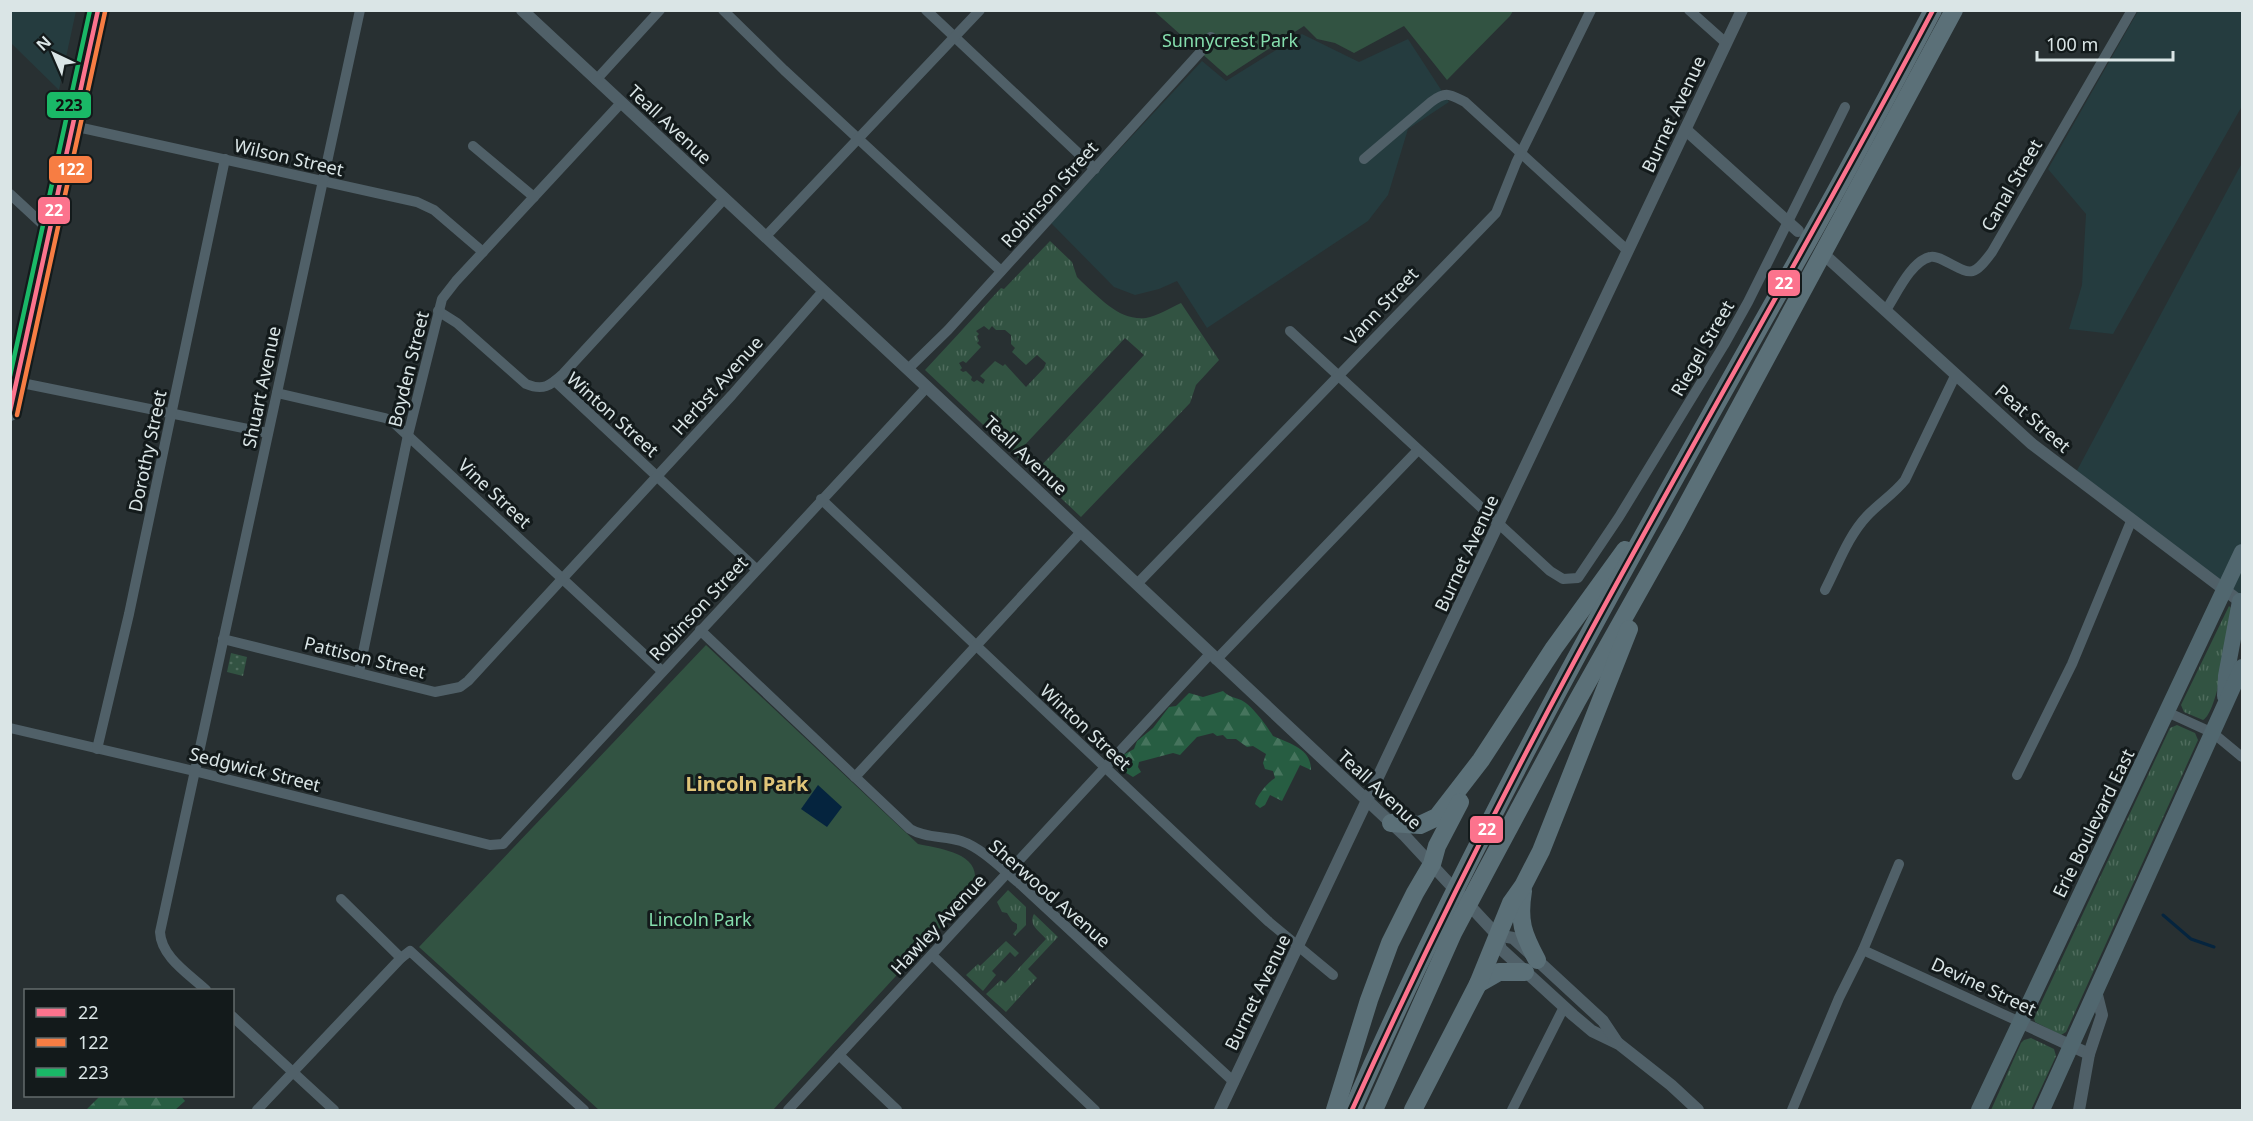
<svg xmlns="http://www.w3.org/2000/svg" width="2253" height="1121" viewBox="0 0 2253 1121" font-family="'Noto Sans',sans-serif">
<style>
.built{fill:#253c3f}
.grass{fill:url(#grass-tufts);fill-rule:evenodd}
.forest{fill:url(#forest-firs)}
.park{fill:#325342}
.garden{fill:url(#garden-dots)}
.water{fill:#05243e}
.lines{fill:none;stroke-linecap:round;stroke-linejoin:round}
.stream{stroke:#05243e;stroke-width:3}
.minor{stroke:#506068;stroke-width:10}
.tertiary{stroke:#506068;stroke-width:12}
.primary{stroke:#51676f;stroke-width:16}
.motorway{stroke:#5b7078;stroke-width:18}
.bus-1-casing{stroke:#131a1b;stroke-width:9}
.bus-2-casing{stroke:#131a1b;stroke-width:9}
.bus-3-casing{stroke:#131a1b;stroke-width:9}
.bus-1{stroke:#fc738d;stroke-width:4.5}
.bus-2{stroke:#f77d43;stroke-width:4.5}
.bus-3{stroke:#1ab867;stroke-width:4.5}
.labels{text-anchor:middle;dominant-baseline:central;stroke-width:6;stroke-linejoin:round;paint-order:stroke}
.park-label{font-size:18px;fill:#85dead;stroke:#131a1b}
.street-label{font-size:18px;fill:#dae5e6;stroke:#131a1b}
.neighbourhood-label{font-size:20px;font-weight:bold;fill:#e0c579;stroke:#131a1b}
.line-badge{stroke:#131a1b;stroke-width:2}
.badge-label{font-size:16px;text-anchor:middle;font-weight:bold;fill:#fff}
.pale-badge-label{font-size:16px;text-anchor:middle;font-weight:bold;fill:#111}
</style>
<defs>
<pattern id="grass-tufts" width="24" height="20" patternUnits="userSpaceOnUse" patternTransform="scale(1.5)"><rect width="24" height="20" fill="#325342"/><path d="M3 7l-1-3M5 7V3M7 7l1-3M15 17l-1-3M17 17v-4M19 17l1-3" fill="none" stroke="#4f6c5d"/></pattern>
<pattern id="forest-firs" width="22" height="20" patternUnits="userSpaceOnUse" patternTransform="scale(1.5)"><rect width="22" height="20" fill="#275d42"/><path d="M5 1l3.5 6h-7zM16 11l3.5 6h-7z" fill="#46745d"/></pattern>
<pattern id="garden-dots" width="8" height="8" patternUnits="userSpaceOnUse" patternTransform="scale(1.5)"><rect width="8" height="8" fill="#325342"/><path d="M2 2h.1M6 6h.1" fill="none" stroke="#4f6c5d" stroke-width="1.8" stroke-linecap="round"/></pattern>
</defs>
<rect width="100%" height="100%" fill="#283032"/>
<g class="built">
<polygon points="10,11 76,11 59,90 11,43"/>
<polygon points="2138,11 2242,11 2242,106 2113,334 2069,329 2082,285 2086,214 2048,169"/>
<polygon points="1302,34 1359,62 1408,39 1449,102 1408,129 1388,195 1368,221 1207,328 1177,281 1159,289 1135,295 1114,287 1051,223 1202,61 1226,81"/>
<polygon points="2242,163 2242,603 2074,476"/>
</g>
<g class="grass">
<path d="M1050,241L1072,262L1077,277L1082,282C1100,298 1119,321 1146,318C1157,316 1170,308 1181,303L1219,360L1196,385L1190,403L1081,517L925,370L1001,288L1004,289ZM984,326L989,330L992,326L996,330H1005L1011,335V344L1015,348L1012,352L1026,365L1037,355L1046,363L1044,368L1026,387L1005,364L1003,366L995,361L980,376L985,380L983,384L977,380L974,382L971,380L972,377L966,371L963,372L960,370L962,368L959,363L963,361L966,363L981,347L977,343L979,341L977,336L979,334L976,331ZM1125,338L1144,355L1040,467L1021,449Z"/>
<path d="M2229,606L2233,610C2229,630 2218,713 2203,720L2184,712L2181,705Z"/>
<polygon points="2177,725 2195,733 2198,740 2066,1032 2061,1035 2035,1022 2034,1018 2170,728"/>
<polygon points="1008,890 1026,907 1026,925 1015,936 1013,934 1017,929 1017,924 1012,921 1007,913 1002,912 997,902"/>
<path d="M1034,914L1058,937L1028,969L1037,978L1006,1012L986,994L1001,980L1005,983L1046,939C1039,931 1028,925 1034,914Z"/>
<polygon points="1006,941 1019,953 1015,957 1010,952 992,971 996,975 983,991 966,975 978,964 980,966"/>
<polygon points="2031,1038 2054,1049 2056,1056 2031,1110 1991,1110 2021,1043 2024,1040"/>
</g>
<g class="forest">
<path d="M1223,691C1229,697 1234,697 1241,700C1251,704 1267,726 1273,736C1290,744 1311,748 1311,770L1300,765L1282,801L1270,795L1265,805L1260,808L1255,804C1257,795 1267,783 1275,778L1273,771L1265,769L1263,763L1266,754L1253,746L1247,747L1236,739H1227L1223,735L1217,736L1213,733L1197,737L1180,755L1173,753L1139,762L1138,767L1141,772L1133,777L1123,771L1120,761L1123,755L1134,749L1137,741L1153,728L1169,707L1176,706L1189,693L1203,697Z"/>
<polygon points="97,1096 181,1096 185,1101 175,1110 86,1110 99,1097"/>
</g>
<g class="park">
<polygon points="1154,11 1513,11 1510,16 1447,80 1404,26 1354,53 1335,43 1317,39 1304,26 1227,76"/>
<path d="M706,645L918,844C936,848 976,852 975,877C975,882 974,887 973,892L773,1110H599L419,947Z"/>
</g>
<polygon class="garden" points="231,653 247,657 243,676 227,672"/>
<polygon class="water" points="818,785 842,807 827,827 801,809"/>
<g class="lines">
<polyline class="stream" points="2163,915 2191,939 2214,947"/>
<g class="minor">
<polyline points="723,10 784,70 1001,271"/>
<polyline points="926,10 1095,169"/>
<polyline points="1689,10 1726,43"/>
<polyline points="596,80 660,10"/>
<polyline points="73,126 417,202 434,210 483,252"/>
<polyline points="473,146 534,197"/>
<path d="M1364,159L1431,102C1446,91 1449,94 1465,102L1628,251"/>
<polyline points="10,194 50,231"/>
<polyline points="765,237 980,10"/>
<path d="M1886,310C1896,295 1911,261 1930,257C1934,256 1939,258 1943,260C1971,274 1972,279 1992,252L2132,10"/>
<path d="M438,311L457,323L526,384C543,391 550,386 563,374L724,199"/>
<polyline points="1290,331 1550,571 1563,579 1578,578 1619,517 1724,345 1748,302 1845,107"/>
<polyline points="908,369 948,330 1204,48 1211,37"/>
<polyline points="555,381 756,569"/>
<polyline points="17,382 268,433"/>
<polyline points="277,393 385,418 392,421 662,671"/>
<polyline points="821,499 1269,922 1333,975"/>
<polyline points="1137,584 1496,213 1516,163 1591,10"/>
<path d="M1825,590C1838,565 1848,536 1867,516C1879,503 1894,494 1905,480L1956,374"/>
<path d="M700,630L910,829C925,838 944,836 961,841C982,848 1002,869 1019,883L1234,1082"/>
<polyline points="223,639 435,692 460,687 468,681 732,395 823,291"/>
<polyline points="1216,660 1418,450"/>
<polyline points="359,672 408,435 442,299 456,281 621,103"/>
<polyline points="2167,712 2213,733 2242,757"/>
<polyline points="10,728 194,771 490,845 503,844 927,387"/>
<polyline points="97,749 129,614 225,159"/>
<polyline points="2017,775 2072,664 2132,519"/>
<polyline points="855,777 1081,532"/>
<polyline points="341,899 401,958"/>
<polyline points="1863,950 2020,1022"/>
<polyline points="932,955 1095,1110"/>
<path d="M206,990C189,974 161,957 160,932L360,10"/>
<polyline points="232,1016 334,1110"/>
<polyline points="839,1055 897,1110"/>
<polyline points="257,1110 401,958 410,951 584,1110"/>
<polyline points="788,1110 1210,654"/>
<polyline points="1512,1110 1564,1007"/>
<polyline points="1792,1110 1839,998 1863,950 1899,864"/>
</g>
<g class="tertiary">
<polyline points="522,10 927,387 1405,836 1497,935 1501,949 1573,1015 1592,1031 1619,1044 1671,1085 1698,1110"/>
<polyline points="1686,130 1798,231"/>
<polyline points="1829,259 2032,444 2242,603"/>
<polyline points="1497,935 1513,938 1537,960 1603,1021 1617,1042"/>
<polyline points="2020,1022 2089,1054"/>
<polyline points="1220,1110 1742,10"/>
<polyline points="2079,1110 2089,1054 2102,1015 2096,991"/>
</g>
<g class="primary">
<polyline points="10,413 98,10"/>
<polyline points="2225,696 2226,676 2240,601"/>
<polyline points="1979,1110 2242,552"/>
<polyline points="2042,1110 2242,667"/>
</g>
<g class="motorway">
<polyline points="1391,823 1420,825 1437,817 1481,760 1554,648 1625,550"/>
<path d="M1523,891C1518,921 1523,934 1537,960"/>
<polyline points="1478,984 1499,972 1525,972"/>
<polyline points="1335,1110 1369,1000 1390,943 1415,893 1432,864 1437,846 1460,802"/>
<path d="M1352,1110C1486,805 1654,516 1817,225C1857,154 1895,82 1933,10"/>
<polyline points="1374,1110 1453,933 1488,867 1577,701 1676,525 1954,10"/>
<polyline points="1413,1110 1478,984 1511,903 1523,886 1541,851 1629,629"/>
</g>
<defs>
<g id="bus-1">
<polyline points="10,411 98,10"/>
<path d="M1352,1110C1421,958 1495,809 1574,662C1691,444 1817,230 1933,10"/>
</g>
<polyline id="bus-2" points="17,415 105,12"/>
<polyline id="bus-3" points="10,376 90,10"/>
</defs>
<use href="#bus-1" class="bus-1-casing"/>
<use href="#bus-2" class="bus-2-casing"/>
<use href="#bus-3" class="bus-3-casing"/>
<use href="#bus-1" class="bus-1"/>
<use href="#bus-2" class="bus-2"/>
<use href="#bus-3" class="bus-3"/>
</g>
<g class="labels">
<g class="park-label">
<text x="1230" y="40">Sunnycrest Park</text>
<text x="700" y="919">Lincoln Park</text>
</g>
<g class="street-label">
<text transform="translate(1673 114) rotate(-65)">Burnet Avenue</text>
<text transform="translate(670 124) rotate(43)">Teall Avenue</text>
<text transform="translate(289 157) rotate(13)">Wilson Street</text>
<text transform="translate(2011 185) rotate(-60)">Canal Street</text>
<text transform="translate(1049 194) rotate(-48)">Robinson Street</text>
<text transform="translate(1381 306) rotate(-47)">Vann Street</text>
<text transform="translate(1702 348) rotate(-60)">Riegel Street</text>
<text transform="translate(408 369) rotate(-76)">Boyden Street</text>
<text transform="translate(717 385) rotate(-48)">Herbst Avenue</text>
<text transform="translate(261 387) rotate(-78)">Shuart Avenue</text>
<text transform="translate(613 414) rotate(42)">Winton Street</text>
<text transform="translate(2033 418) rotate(41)">Peat Street</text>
<text transform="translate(147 451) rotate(-78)">Dorothy Street</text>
<text transform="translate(1026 455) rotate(43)">Teall Avenue</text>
<text transform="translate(495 493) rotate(43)">Vine Street</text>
<text transform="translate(1466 553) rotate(-65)">Burnet Avenue</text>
<text transform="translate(698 608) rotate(-47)">Robinson Street</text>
<text transform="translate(365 657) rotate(14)">Pattison Street</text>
<text transform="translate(1086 727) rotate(43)">Winton Street</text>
<text transform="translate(255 769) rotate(14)">Sedgwick Street</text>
<text transform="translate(1380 789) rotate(43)">Teall Avenue</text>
<text transform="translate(2093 823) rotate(-64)">Erie Boulevard East</text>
<text transform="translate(1050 893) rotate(41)">Sherwood Avenue</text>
<text transform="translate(938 924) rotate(-47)">Hawley Avenue</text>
<text transform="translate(1984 986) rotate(25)">Devine Street</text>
<text transform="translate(1257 992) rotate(-64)">Burnet Avenue</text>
</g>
<g class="neighbourhood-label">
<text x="747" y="783">Lincoln Park</text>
</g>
</g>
<g class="line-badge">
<rect x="46" y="91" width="46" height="28" rx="6" fill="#1ab867"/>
<rect x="48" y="155" width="45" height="29" rx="6" fill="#f77d43"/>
<rect x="37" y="196" width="34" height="29" rx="6" fill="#fc738d"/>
<rect x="1767" y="269" width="34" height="28" rx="6" fill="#fc738d"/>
<rect x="1469" y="815" width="35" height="29" rx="6" fill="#fc738d"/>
</g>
<g class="badge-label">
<text x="71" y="175">122</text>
<text x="54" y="216">22</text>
<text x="1784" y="289">22</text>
<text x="1487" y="835">22</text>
</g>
<g class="pale-badge-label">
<text x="69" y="111">223</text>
</g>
<rect width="2253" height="1121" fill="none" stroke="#dae5e6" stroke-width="24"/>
<rect x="24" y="989" width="210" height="108" fill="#131a1b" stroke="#636b6c" stroke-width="1.5"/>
<rect x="36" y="1008" width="30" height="9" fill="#fc738d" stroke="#636b6c" stroke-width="1.5"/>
<text x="78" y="1019" font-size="18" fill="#dae5e6">22</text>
<rect x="36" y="1038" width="30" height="9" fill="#f77d43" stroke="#636b6c" stroke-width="1.5"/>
<text x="78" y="1049" font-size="18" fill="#dae5e6">122</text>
<rect x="36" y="1068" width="30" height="9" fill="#1ab867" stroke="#636b6c" stroke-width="1.5"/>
<text x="78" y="1079" font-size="18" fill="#dae5e6">223</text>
<g transform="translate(54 54) rotate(316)" stroke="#131a1b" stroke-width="4.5" paint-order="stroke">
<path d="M0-4.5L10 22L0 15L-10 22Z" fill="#dae5e6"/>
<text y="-9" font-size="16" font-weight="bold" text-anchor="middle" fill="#dae5e6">N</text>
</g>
<path d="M2037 51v9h136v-9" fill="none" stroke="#dae5e6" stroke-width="3"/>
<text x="2046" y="51" font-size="18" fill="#dae5e6" stroke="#131a1b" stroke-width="4.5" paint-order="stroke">100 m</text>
</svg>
